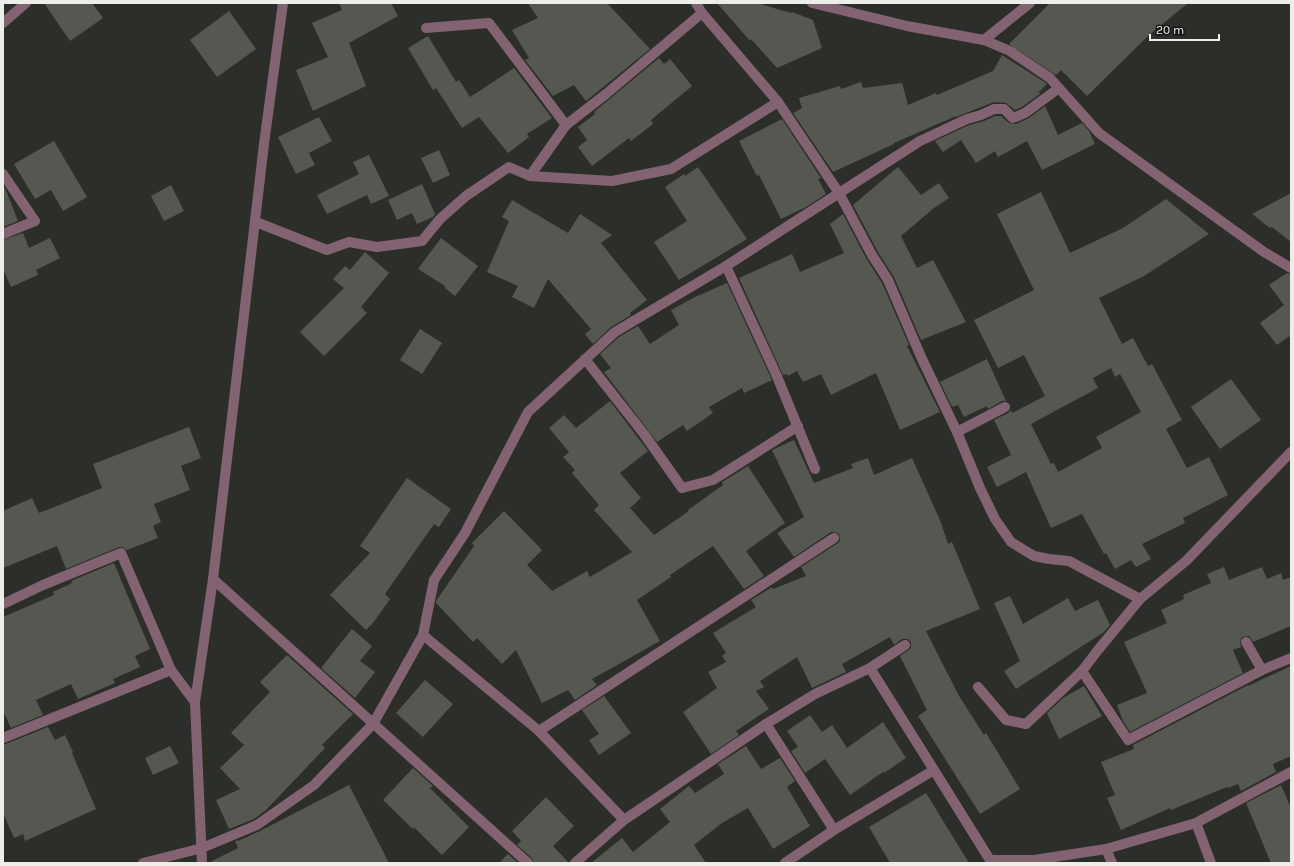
<svg xmlns="http://www.w3.org/2000/svg" width="1294" height="866" viewBox="0 0 1294 866" font-family="Karla,sans-serif">
<style>
.building{fill:#545851;fill-rule:evenodd}
.lines{fill:none;stroke-linecap:round;stroke-linejoin:round}
.minor{stroke:#836372;stroke-width:10}
</style>
<rect width="100%" height="100%" fill="#2c2f29"/>
<g class="building">
<polygon points="44,3 92,3 103,18 70,41"/>
<polygon points="339,3 391,3 398,16 349,43 366,86 313,111 296,70 328,57 312,23 342,10"/>
<polygon points="528,3 607,3 650,49 586,101 574,85 553,96 525,60 529,58 512,30 538,18"/>
<polygon points="717,3 757,3 791,13 792,12 813,20 822,48 777,68 751,39 750,41"/>
<polygon points="1050,3 1188,3 1149,35 1087,96 1061,70 1056,75 1009,44"/>
<polygon points="229,11 256,49 217,77 190,40"/>
<polygon points="428,36 456,82 459,80 470,97 514,68 552,118 527,134 529,137 508,153 479,117 462,128 436,88 433,90 408,48"/>
<polygon points="1002,55 1046,83 1047,84 1039,92 1040,94 1022,107 1015,110 1006,103 994,102 956,117 956,116 894,143 894,144 833,172 793,113 802,108 799,98 840,86 841,89 861,82 863,88 902,83 908,105 936,93 937,95 993,71"/>
<polygon points="659,58 664,64 670,59 692,86 651,120 653,124 631,141 629,138 592,166 578,147 587,140 578,127 595,114 594,112"/>
<polygon points="1045,106 1058,135 1082,123 1089,131 1095,144 1042,170 1027,141 998,157 995,151 976,163 961,140 943,152 935,141 969,125 984,121 995,116 1001,116 1009,123 1016,124 1029,118"/>
<polygon points="319,117 332,141 309,153 315,165 296,174 278,137"/>
<polygon points="782,119 821,178 818,179 826,194 806,207 781,219 759,175 757,176 739,141"/>
<polygon points="54,141 87,197 63,211 51,190 35,199 14,164"/>
<polygon points="439,150 450,175 433,183 421,158"/>
<polygon points="369,155 389,196 371,204 367,195 327,214 317,195 359,174 353,162"/>
<polygon points="698,167 747,239 679,280 654,242 687,221 665,187 684,174 685,176"/>
<polygon points="898,167 921,195 939,183 949,198 934,208 901,236 917,268 933,260 966,322 921,340 894,277 878,252 853,205"/>
<polygon points="422,184 435,214 433,217 417,224 412,213 397,220 388,200"/>
<polygon points="171,185 184,211 164,221 151,196"/>
<polygon points="3,186 6,190 18,221 3,227"/>
<path d="M1041,192L1070,253L1123,228L1166,199L1209,234L1144,276L1099,298L1122,344L1133,338L1148,366L1152,364L1182,420L1166,429L1187,468L1209,457L1228,495L1183,518L1185,523L1142,544L1151,559L1136,567L1131,560L1115,569L1106,553L1104,554L1082,514L1051,528L1026,472L997,487L987,467L1011,455L994,420L1008,413L1011,410L1012,413L1045,396L1024,355L998,368L974,320L1034,290L997,214ZM1111,368L1115,377L1120,374L1141,412L1096,437L1102,448L1058,472L1054,463L1051,464L1031,424L1098,388L1093,378Z"/>
<polygon points="1291,193 1291,242 1272,227 1270,228 1252,214"/>
<polygon points="512,200 568,233 580,214 612,235 601,243 647,300 630,313 631,315 611,327 593,344 585,334 591,329 548,279 534,308 512,297 518,286 487,272 509,221 502,217"/>
<polygon points="843,214 866,258 882,283 909,345 907,346 940,412 900,430 876,373 831,395 821,374 803,382 797,371 788,376 787,374 783,375 739,278 792,254 800,272 844,253 830,224"/>
<polygon points="23,233 29,248 50,238 60,258 36,270 38,275 11,287 3,269 3,240"/>
<polygon points="441,238 478,266 455,296 445,288 445,286 418,269"/>
<polygon points="365,252 389,273 361,307 367,313 324,356 300,332 344,288 333,279 345,266 350,270"/>
<polygon points="1287,273 1291,274 1291,335 1277,345 1260,323 1284,305 1269,285"/>
<polygon points="727,283 772,380 744,393 742,388 709,407 713,413 687,431 683,425 657,442 604,372 611,368 600,354 619,337 638,326 650,344 679,325 671,310 695,297"/>
<polygon points="420,329 442,343 422,374 400,360"/>
<polygon points="987,359 1006,401 1002,401 988,409 987,406 964,417 958,405 952,407 940,382"/>
<polygon points="1231,379 1261,420 1220,449 1191,407"/>
<polygon points="610,401 648,451 620,473 641,498 630,508 654,535 689,511 688,510 723,485 722,482 748,466 785,523 746,551 764,576 744,589 713,546 670,575 671,577 637,600 660,641 592,679 597,685 575,700 568,690 542,703 516,650 502,664 477,638 473,642 436,603 436,601 474,546 472,543 504,511 542,550 527,565 552,591 587,571 590,577 632,552 594,510 599,505 572,473 575,470 563,457 569,452 549,428 564,415 576,428"/>
<polygon points="189,427 201,458 181,466 190,490 154,504 161,522 153,526 158,538 127,550 122,547 119,547 66,569 57,546 3,568 3,511 32,498 39,513 102,488 93,464"/>
<polygon points="794,440 814,483 853,468 851,464 868,458 874,475 912,458 940,520 948,544 952,542 980,609 926,631 959,696 984,735 986,733 1020,789 980,814 918,716 927,710 900,656 911,648 911,642 908,639 902,639 894,645 890,637 842,664 846,672 812,688 797,657 760,681 764,687 756,691 769,709 736,731 739,735 711,754 683,712 717,688 708,672 726,662 722,656 726,653 713,633 756,607 751,600 772,587 773,589 806,576 801,567 838,543 840,541 839,534 834,532 831,532 794,557 777,533 804,517 772,450"/>
<polygon points="407,478 451,509 439,527 434,524 385,594 390,599 373,623 366,630 330,595 370,553 360,546"/>
<polygon points="114,563 150,649 135,656 140,667 113,679 115,683 78,699 71,684 36,700 43,715 11,728 3,711 3,617 54,595 53,592 72,583 71,581"/>
<polygon points="1224,567 1229,580 1262,567 1267,579 1281,573 1283,580 1291,577 1291,626 1253,642 1249,636 1242,637 1240,642 1241,647 1233,650 1243,673 1130,732 1123,721 1117,705 1147,693 1124,642 1167,623 1161,610 1184,599 1183,595 1211,583 1207,574"/>
<polygon points="1010,596 1023,624 1068,598 1075,611 1098,600 1110,625 1104,632 1016,689 1004,671 1020,661 994,603"/>
<polygon points="352,629 372,646 360,661 375,672 355,698 321,668"/>
<polygon points="287,655 353,714 322,745 325,748 266,810 254,819 229,829 216,800 240,789 220,768 244,745 231,733 270,692 260,682"/>
<polygon points="1291,666 1291,756 1273,764 1276,772 1241,791 1238,784 1228,788 1227,787 1171,810 1170,808 1121,830 1107,798 1115,795 1101,762 1134,749 1133,745 1248,685 1248,686"/>
<polygon points="425,680 453,704 423,737 396,713"/>
<polygon points="1084,686 1102,716 1059,739 1047,713 1063,698"/>
<polygon points="604,696 631,733 599,755 589,740 599,734 582,710"/>
<polygon points="810,715 822,732 832,725 847,748 883,722 906,758 884,773 883,772 850,795 825,759 805,773 791,751 798,747 787,731"/>
<polygon points="48,727 55,740 65,735 73,752 72,753 96,809 25,841 23,834 14,838 3,813 3,745"/>
<polygon points="170,746 179,763 153,775 145,758"/>
<polygon points="746,746 761,769 780,758 795,781 787,787 810,826 773,849 748,808 722,823 694,845 706,863 591,863 622,838 633,852 670,822 660,809 689,786 695,793 724,774 718,764"/>
<polygon points="413,768 433,786 430,788 469,827 442,855 414,827 413,829 383,800"/>
<polygon points="349,785 389,863 208,863 238,848 235,841 239,840 236,842 260,831"/>
<polygon points="1281,785 1291,808 1291,863 1271,863 1246,803"/>
<polygon points="926,793 953,837 969,863 890,863 869,827"/>
<polygon points="546,797 574,826 553,846 569,863 534,863 532,858 517,845 521,841 512,831"/>
<polygon points="508,854 518,863 499,863"/>
</g>
<g class="lines">
<g class="minor">
<polyline points="696,3 702,13 778,102 839,193 872,255 888,280 922,359 957,432 980,488 995,519 1011,542 1034,556 1049,559 1069,561 1140,599"/>
<polyline points="812,3 907,26 984,40 1010,51 1050,78 1099,133 1264,252 1291,268"/>
<polyline points="3,23 26,3"/>
<polyline points="426,28 489,23 566,125"/>
<polyline points="984,40 1030,3"/>
<polyline points="3,174 35,221 3,234"/>
<polyline points="530,176 612,181 671,169 778,102"/>
<polyline points="256,222 327,250 349,242 377,247 422,241 440,219 466,196 509,167 530,176 566,125 606,94 702,13"/>
<polyline points="726,266 776,374 815,469"/>
<polyline points="585,359 644,434 682,488 713,480 798,426"/>
<polyline points="957,432 1005,407"/>
<polyline points="213,579 528,863"/>
<polyline points="3,604 43,585 121,553 171,670 195,702"/>
<polyline points="423,635 539,731 624,820"/>
<polyline points="1246,642 1262,670"/>
<polyline points="870,668 934,770 990,860 1034,860 1106,849 1196,823 1291,772"/>
<polyline points="1082,671 1128,740 1262,670 1291,658"/>
<polyline points="978,687 1006,720 1026,724 1082,671 1098,650 1140,599 1186,561 1291,452"/>
<polyline points="766,724 834,830"/>
<polyline points="539,731 834,538"/>
<polyline points="3,738 171,670"/>
<polyline points="1196,823 1211,863"/>
<polyline points="1106,849 1112,863"/>
<polyline points="143,863 202,848 257,825 314,785 373,724 423,635 434,580 465,533 528,412 615,332 726,266 920,141 967,119 981,115 994,109 1004,109 1013,118 1025,113 1059,88"/>
<polyline points="202,863 195,702 213,579 264,144 283,3"/>
<polyline points="575,863 624,820 766,724 815,694 870,668 905,645"/>
<polyline points="785,863 834,830 934,770"/>
</g>
</g>
<rect width="1294" height="866" fill="none" stroke="#eceeea" stroke-width="8"/>
<path d="M1150 34v6h69v-6" fill="none" stroke="#eceeea" stroke-width="2"/>
<text x="1156" y="34" font-size="12" fill="#eceeea" stroke="#151614" stroke-width="3" paint-order="stroke">20 m</text>
</svg>
